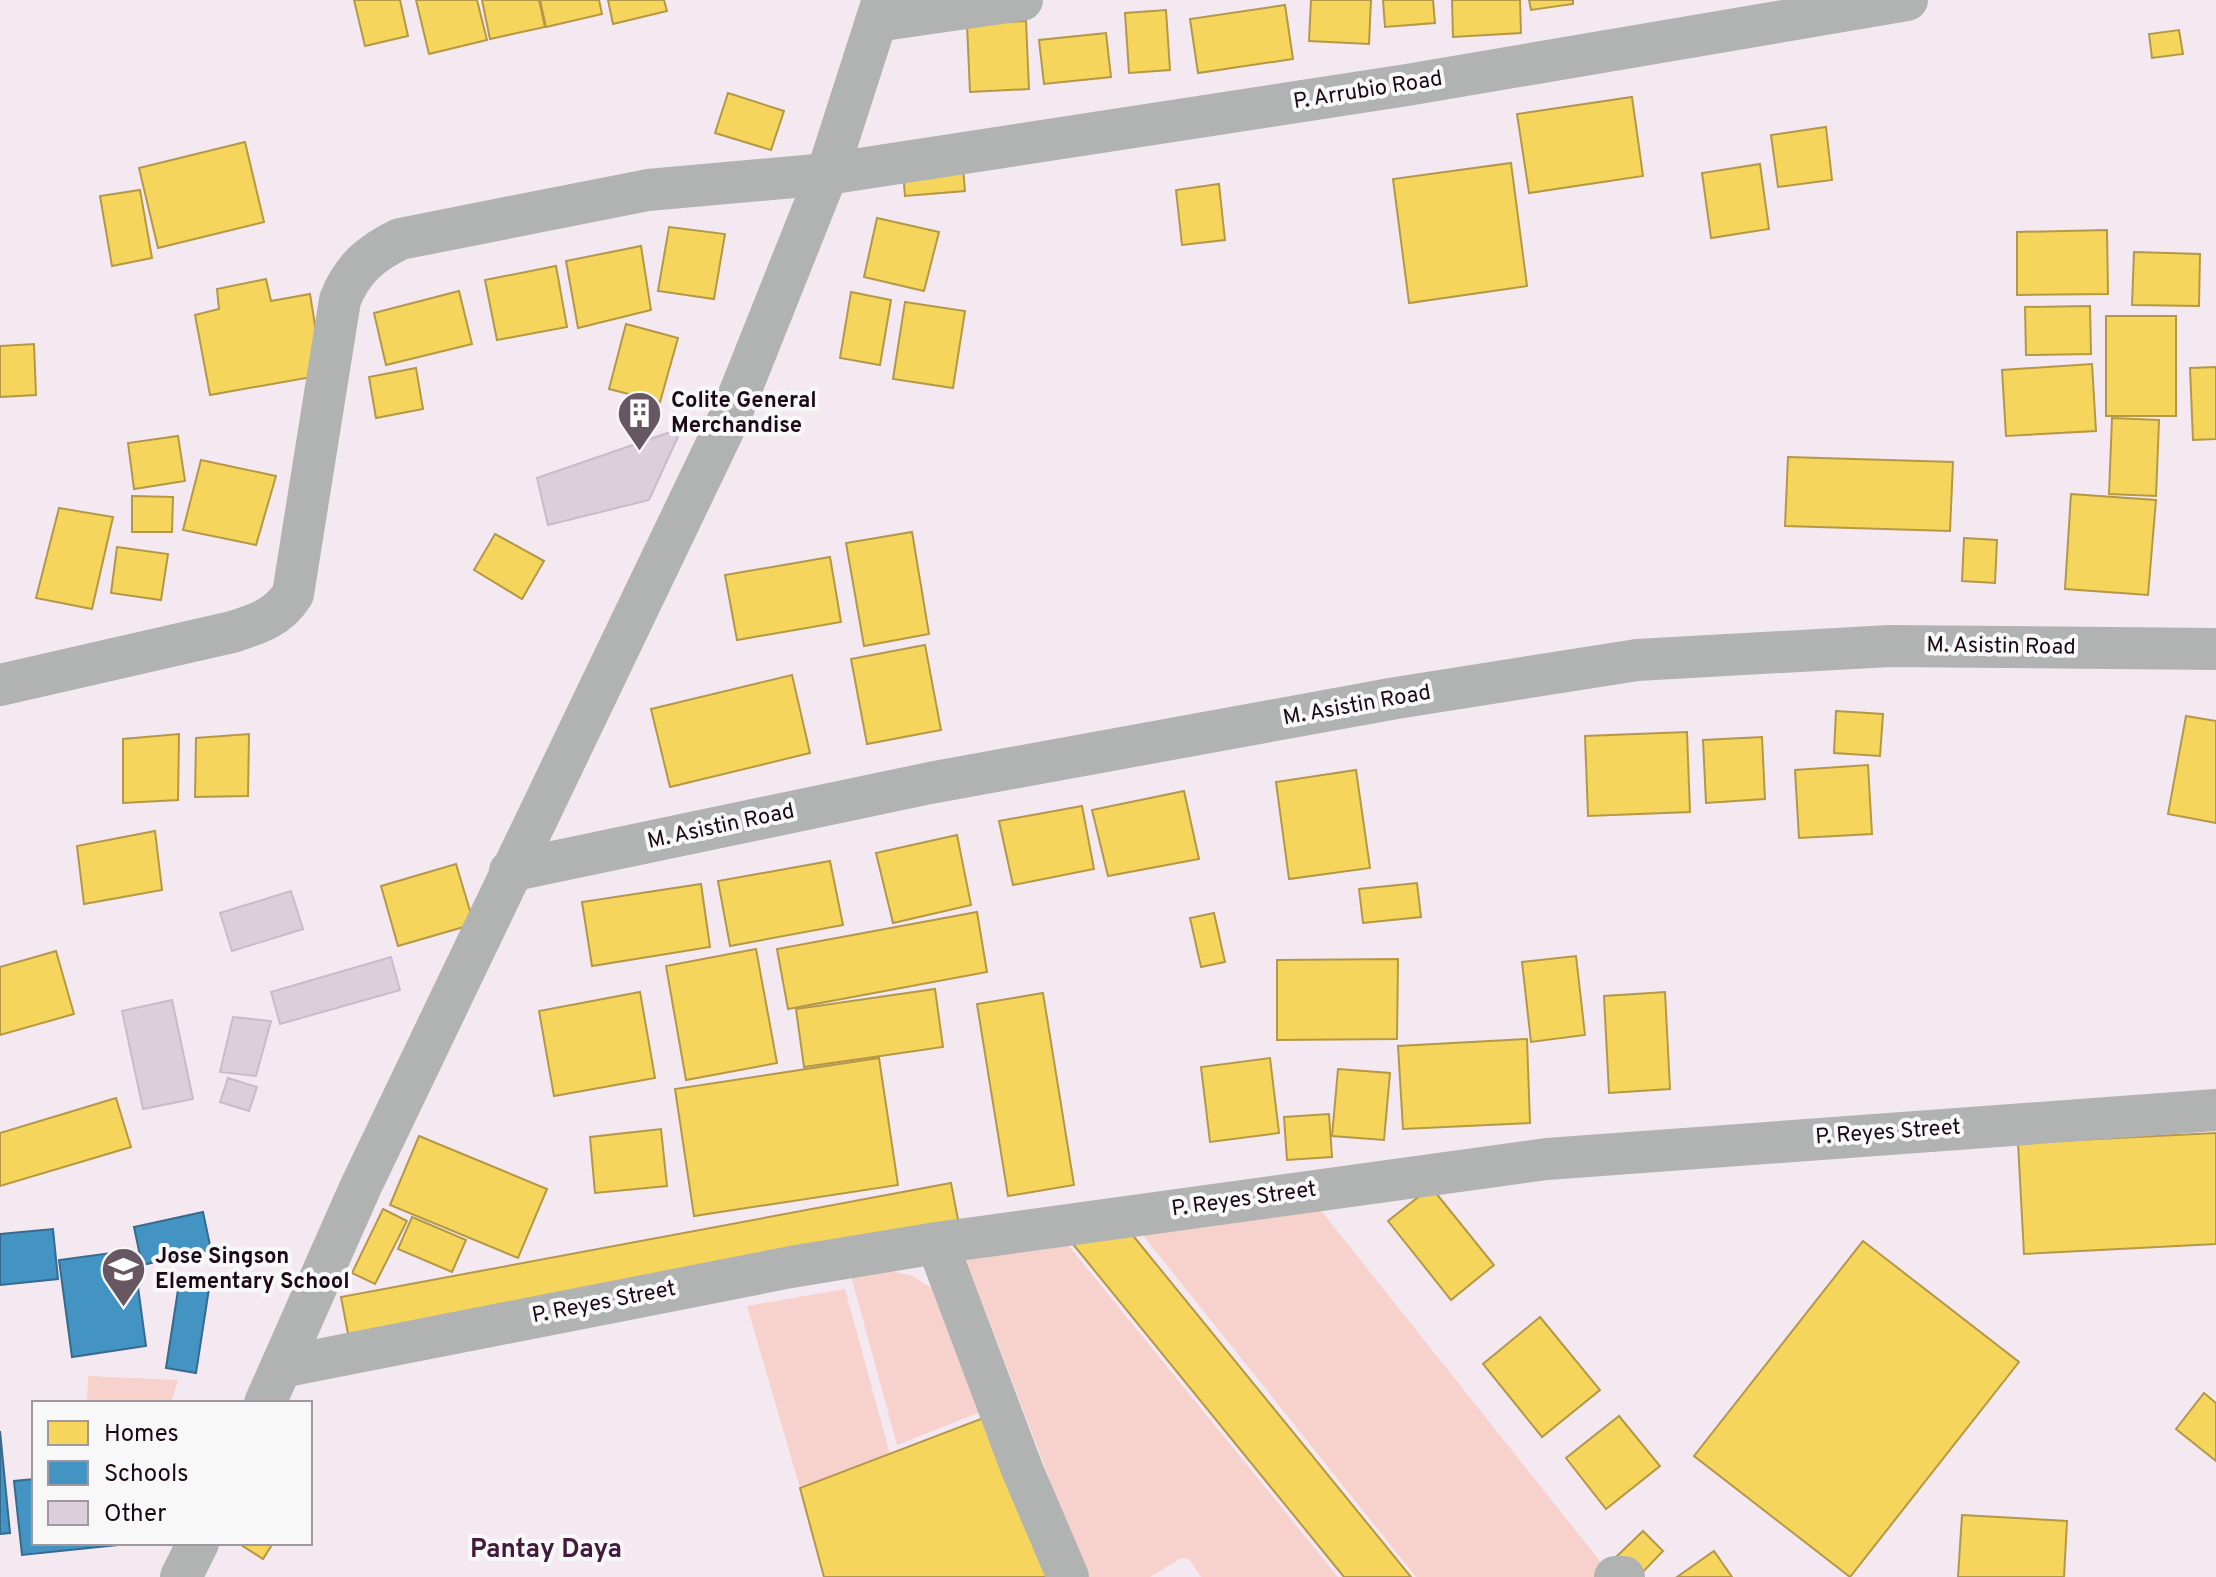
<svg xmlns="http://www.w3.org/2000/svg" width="2216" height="1577" viewBox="0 0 2216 1577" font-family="Overpass,sans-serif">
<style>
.green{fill:#f7d2cd}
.homes{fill:#f6d55c;stroke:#b49847;stroke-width:2}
.schools{fill:#4393c3;stroke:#376a8f;stroke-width:2}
.building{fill:#dccfdc;stroke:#c7bcc9;stroke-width:2}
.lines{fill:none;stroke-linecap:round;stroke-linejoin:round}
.street{stroke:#b0b3b1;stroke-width:42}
.labels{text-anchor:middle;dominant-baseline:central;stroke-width:8;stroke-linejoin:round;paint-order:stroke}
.street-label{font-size:22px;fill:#1b0917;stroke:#f8f8f8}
.poi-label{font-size:22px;font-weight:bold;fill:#1b0917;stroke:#f8f8f8;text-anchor:start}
.quarter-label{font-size:26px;font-weight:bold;fill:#421a3a;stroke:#f8f8f8}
</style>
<rect width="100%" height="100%" fill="#f4e9f1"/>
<g class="green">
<polygon points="1311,1198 1608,1571 1604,1577 1416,1577 1134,1224"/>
<polygon points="1064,1240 1338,1577 1201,1577 1189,1559 1181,1558 1150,1577 1087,1577 964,1255"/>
<polygon points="885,1270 911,1275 933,1289 983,1411 897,1445 851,1276"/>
<polygon points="845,1289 890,1454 800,1488 747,1306"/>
<polygon points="88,1376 178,1380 171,1403 87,1403"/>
</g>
<g class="homes">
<polygon points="354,0 400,0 408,36 365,46"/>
<polygon points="416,0 477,0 487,40 429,54"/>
<polygon points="482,0 539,0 545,27 490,39"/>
<polygon points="540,0 599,0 602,14 546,27"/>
<polygon points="608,0 664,0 667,11 613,24"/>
<polygon points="1311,0 1371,0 1369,44 1309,41"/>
<polygon points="1383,0 1433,0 1435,23 1385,27"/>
<polygon points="1452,0 1520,0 1521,33 1453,37"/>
<polygon points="1529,0 1573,0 1573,4 1531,10"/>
<polygon points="1285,5 1293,59 1198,73 1190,19"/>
<polygon points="1166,10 1170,70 1129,73 1125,13"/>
<polygon points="1026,21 1029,89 970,92 967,24"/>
<polygon points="2179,30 2183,54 2152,58 2149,34"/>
<polygon points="1106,33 1111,77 1044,84 1039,40"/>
<polygon points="728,93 784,111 771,150 715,133"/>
<polygon points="1632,97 1643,176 1529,193 1517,114"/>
<polygon points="1826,127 1832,180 1778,187 1771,135"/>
<polygon points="245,142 264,222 158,248 139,168"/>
<polygon points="1511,163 1527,286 1409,303 1393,179"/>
<polygon points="1760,164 1769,229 1711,238 1702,173"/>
<polygon points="963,167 965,191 905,196 903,172"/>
<polygon points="1219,184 1225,240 1182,245 1176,190"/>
<polygon points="140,190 152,258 112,266 100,196"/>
<polygon points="877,218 939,232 924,291 864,277"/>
<polygon points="669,227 725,234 714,299 658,291"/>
<polygon points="2107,230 2108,294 2017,295 2017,232"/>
<polygon points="641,246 651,310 578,328 566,261"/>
<polygon points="2134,252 2200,254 2199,306 2132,305"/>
<polygon points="556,266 567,327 497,340 485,280"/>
<polygon points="266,279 271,301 310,294 323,375 210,395 195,315 219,309 217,289"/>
<polygon points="459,291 472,344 386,365 374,313"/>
<polygon points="851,292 891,300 880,365 840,358"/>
<polygon points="905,302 965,311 953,388 893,379"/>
<polygon points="2090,306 2091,354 2026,355 2025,307"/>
<rect x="2106" y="316" width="70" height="100"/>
<polygon points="626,324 678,338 660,402 609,389"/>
<polygon points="34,344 36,395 0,397 0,346"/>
<polygon points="2092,364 2096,431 2006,436 2002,370"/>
<polygon points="2216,367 2216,439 2193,440 2190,368"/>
<polygon points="416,368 423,409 376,418 369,377"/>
<polygon points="2112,418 2159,420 2156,496 2109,494"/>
<polygon points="178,436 185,481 134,489 128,443"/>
<polygon points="1788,457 1953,462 1950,531 1785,526"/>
<polygon points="201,460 276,476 256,545 183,530"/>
<polygon points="2071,494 2156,500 2148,595 2065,589"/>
<polygon points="132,496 173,497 172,532 132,532"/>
<polygon points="59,508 113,517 92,609 36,598"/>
<polygon points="912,532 929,634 864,646 846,543"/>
<polygon points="495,534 544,561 522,599 474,570"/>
<polygon points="1964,538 1997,540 1995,583 1962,581"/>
<polygon points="117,547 168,554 161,600 111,593"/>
<polygon points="830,557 841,622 737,640 725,575"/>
<polygon points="925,645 941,730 867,744 851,659"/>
<polygon points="792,675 810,753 670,787 651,709"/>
<polygon points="1836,711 1883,714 1880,756 1834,753"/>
<polygon points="2186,716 2216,721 2216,823 2168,814"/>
<polygon points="1687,732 1690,812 1588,816 1585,736"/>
<polygon points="179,734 178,800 123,803 123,739"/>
<polygon points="249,734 248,796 195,797 196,738"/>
<polygon points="1762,737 1765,799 1706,803 1703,740"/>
<polygon points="1868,765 1872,834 1799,838 1795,770"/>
<polygon points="1356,770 1370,868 1289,879 1276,782"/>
<polygon points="1184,791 1199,859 1108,876 1092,810"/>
<polygon points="1082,806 1094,869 1013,885 999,821"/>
<polygon points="155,831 162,890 84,904 77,846"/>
<polygon points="957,835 971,905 893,923 876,853"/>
<polygon points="830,861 843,925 730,946 718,881"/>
<polygon points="456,864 474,924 398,946 381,886"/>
<polygon points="1417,883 1421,917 1363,923 1359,889"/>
<polygon points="701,884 710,947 592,966 582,902"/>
<polygon points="977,912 987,972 788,1009 777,949"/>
<polygon points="1214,913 1225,962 1201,967 1190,918"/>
<polygon points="756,949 777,1063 686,1080 666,966"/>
<polygon points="56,951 74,1014 0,1035 0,967"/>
<polygon points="1576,956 1585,1035 1531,1042 1522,962"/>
<polygon points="1398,959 1397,1039 1277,1040 1277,960"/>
<polygon points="935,989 943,1047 804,1067 796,1009"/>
<polygon points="640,992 655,1078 554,1096 539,1011"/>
<polygon points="1665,992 1670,1089 1609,1093 1604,996"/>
<polygon points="1043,993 1074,1185 1008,1196 977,1004"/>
<polygon points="1527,1039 1530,1123 1403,1129 1398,1046"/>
<polygon points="879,1058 898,1185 694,1216 675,1089"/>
<polygon points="1270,1058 1279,1133 1210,1142 1201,1067"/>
<polygon points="1338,1069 1390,1073 1384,1140 1332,1136"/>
<polygon points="116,1098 131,1147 0,1186 0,1133"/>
<polygon points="1329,1114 1332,1157 1287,1160 1284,1117"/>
<polygon points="661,1129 667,1186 595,1193 590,1137"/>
<polygon points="2216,1133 2216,1244 2024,1254 2018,1143"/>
<polygon points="419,1136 547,1189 518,1258 390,1205"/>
<polygon points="951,1183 960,1230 350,1344 341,1297"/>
<polygon points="1431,1187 1494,1265 1451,1300 1388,1221"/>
<polygon points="383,1209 407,1221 375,1284 352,1273"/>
<polygon points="412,1217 466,1240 452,1272 398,1249"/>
<polygon points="1130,1232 1411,1577 1344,1577 1068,1238"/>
<polygon points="1863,1241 2019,1362 1850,1577 1694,1456"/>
<polygon points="1540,1317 1600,1390 1542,1437 1483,1364"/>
<polygon points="2204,1393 2216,1403 2216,1461 2176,1429"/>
<polygon points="1619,1416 1660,1466 1606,1509 1566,1458"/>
<polygon points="986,1417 1047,1577 824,1577 800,1488"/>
<polygon points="1962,1515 2067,1521 2064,1577 1958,1577"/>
<polygon points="1643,1531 1663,1551 1638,1577 1616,1557"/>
<polygon points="238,1543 273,1543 263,1559"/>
<polygon points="1714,1551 1732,1577 1677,1577"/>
</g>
<g class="schools">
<polygon points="203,1212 211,1250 142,1265 134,1227"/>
<polygon points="53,1229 58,1279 0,1285 0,1234"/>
<polygon points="133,1250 146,1346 72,1357 59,1260"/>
<polygon points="180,1277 210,1282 196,1373 166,1368"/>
<polygon points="0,1431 10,1533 0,1534"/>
<polygon points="34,1479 34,1543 118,1545 22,1555 14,1481"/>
</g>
<g class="building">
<polygon points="682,428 649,500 548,525 537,478"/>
<polygon points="291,891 303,929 232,951 220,913"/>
<polygon points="391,957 400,990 280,1024 271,992"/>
<polygon points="172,1000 193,1099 143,1109 122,1011"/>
<polygon points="233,1017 271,1021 256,1076 220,1072"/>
<polygon points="228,1078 257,1087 249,1111 220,1102"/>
</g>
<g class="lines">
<g class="street">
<polyline points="876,21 1022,0"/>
<path d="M0,685L232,632C257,624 278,618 293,594L340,300C352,269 371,253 400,239L648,190L827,174L1407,85L1907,0"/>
<polyline points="510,871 930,783 1396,698 1637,660 1889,646 2216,649"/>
<polyline points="937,1243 1022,1469 1068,1577"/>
<polyline points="282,1367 791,1267 937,1243 1547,1159 2216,1110"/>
<polyline points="265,1403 361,1186 732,412 827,174 883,0"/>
<polyline points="181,1577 198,1543"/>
<polyline points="1615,1577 1624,1577"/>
</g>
</g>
<defs>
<symbol id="building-pin" viewBox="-11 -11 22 30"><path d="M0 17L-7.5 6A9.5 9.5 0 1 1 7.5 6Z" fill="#675763" stroke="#f8f8f8"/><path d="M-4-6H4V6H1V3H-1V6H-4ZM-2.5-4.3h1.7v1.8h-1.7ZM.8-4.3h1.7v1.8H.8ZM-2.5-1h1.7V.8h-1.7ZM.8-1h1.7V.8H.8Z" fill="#fff"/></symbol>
<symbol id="school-pin" viewBox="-11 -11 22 30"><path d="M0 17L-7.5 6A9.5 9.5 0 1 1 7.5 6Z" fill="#675763" stroke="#f8f8f8"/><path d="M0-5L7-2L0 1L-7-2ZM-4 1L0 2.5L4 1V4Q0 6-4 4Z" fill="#fff"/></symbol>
</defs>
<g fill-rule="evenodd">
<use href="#building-pin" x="614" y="388" width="51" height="69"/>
<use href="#school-pin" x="98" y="1244" width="51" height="69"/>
</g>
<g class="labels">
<g class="street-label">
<text transform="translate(1368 91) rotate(-9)">P. Arrubio Road</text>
<text transform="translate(2001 647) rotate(1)">M. Asistin Road</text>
<text transform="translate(1357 706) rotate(-10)">M. Asistin Road</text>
<text transform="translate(721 827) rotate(-12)">M. Asistin Road</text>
<text transform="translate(1888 1133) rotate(-4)">P. Reyes Street</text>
<text transform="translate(1244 1200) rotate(-8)">P. Reyes Street</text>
<text transform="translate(604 1303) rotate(-11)">P. Reyes Street</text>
</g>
<g class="poi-label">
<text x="671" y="401">Colite General<tspan x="671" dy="25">Merchandise</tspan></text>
<text x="155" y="1257">Jose Singson<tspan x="155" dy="25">Elementary School</tspan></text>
</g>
<g class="quarter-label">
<text x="546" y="1550">Pantay Daya</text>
</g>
</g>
<rect x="32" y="1401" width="280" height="144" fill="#f8f8f8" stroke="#a0989e" stroke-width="2"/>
<rect x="48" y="1421" width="40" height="24" fill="#f6d55c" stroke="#a0989e" stroke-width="2"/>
<text x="104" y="1441" font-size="24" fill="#1b0917">Homes</text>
<rect x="48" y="1461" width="40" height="24" fill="#4393c3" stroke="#a0989e" stroke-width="2"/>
<text x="104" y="1481" font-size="24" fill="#1b0917">Schools</text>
<rect x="48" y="1501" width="40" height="24" fill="#dccfdc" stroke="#a0989e" stroke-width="2"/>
<text x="104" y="1521" font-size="24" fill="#1b0917">Other</text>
</svg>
